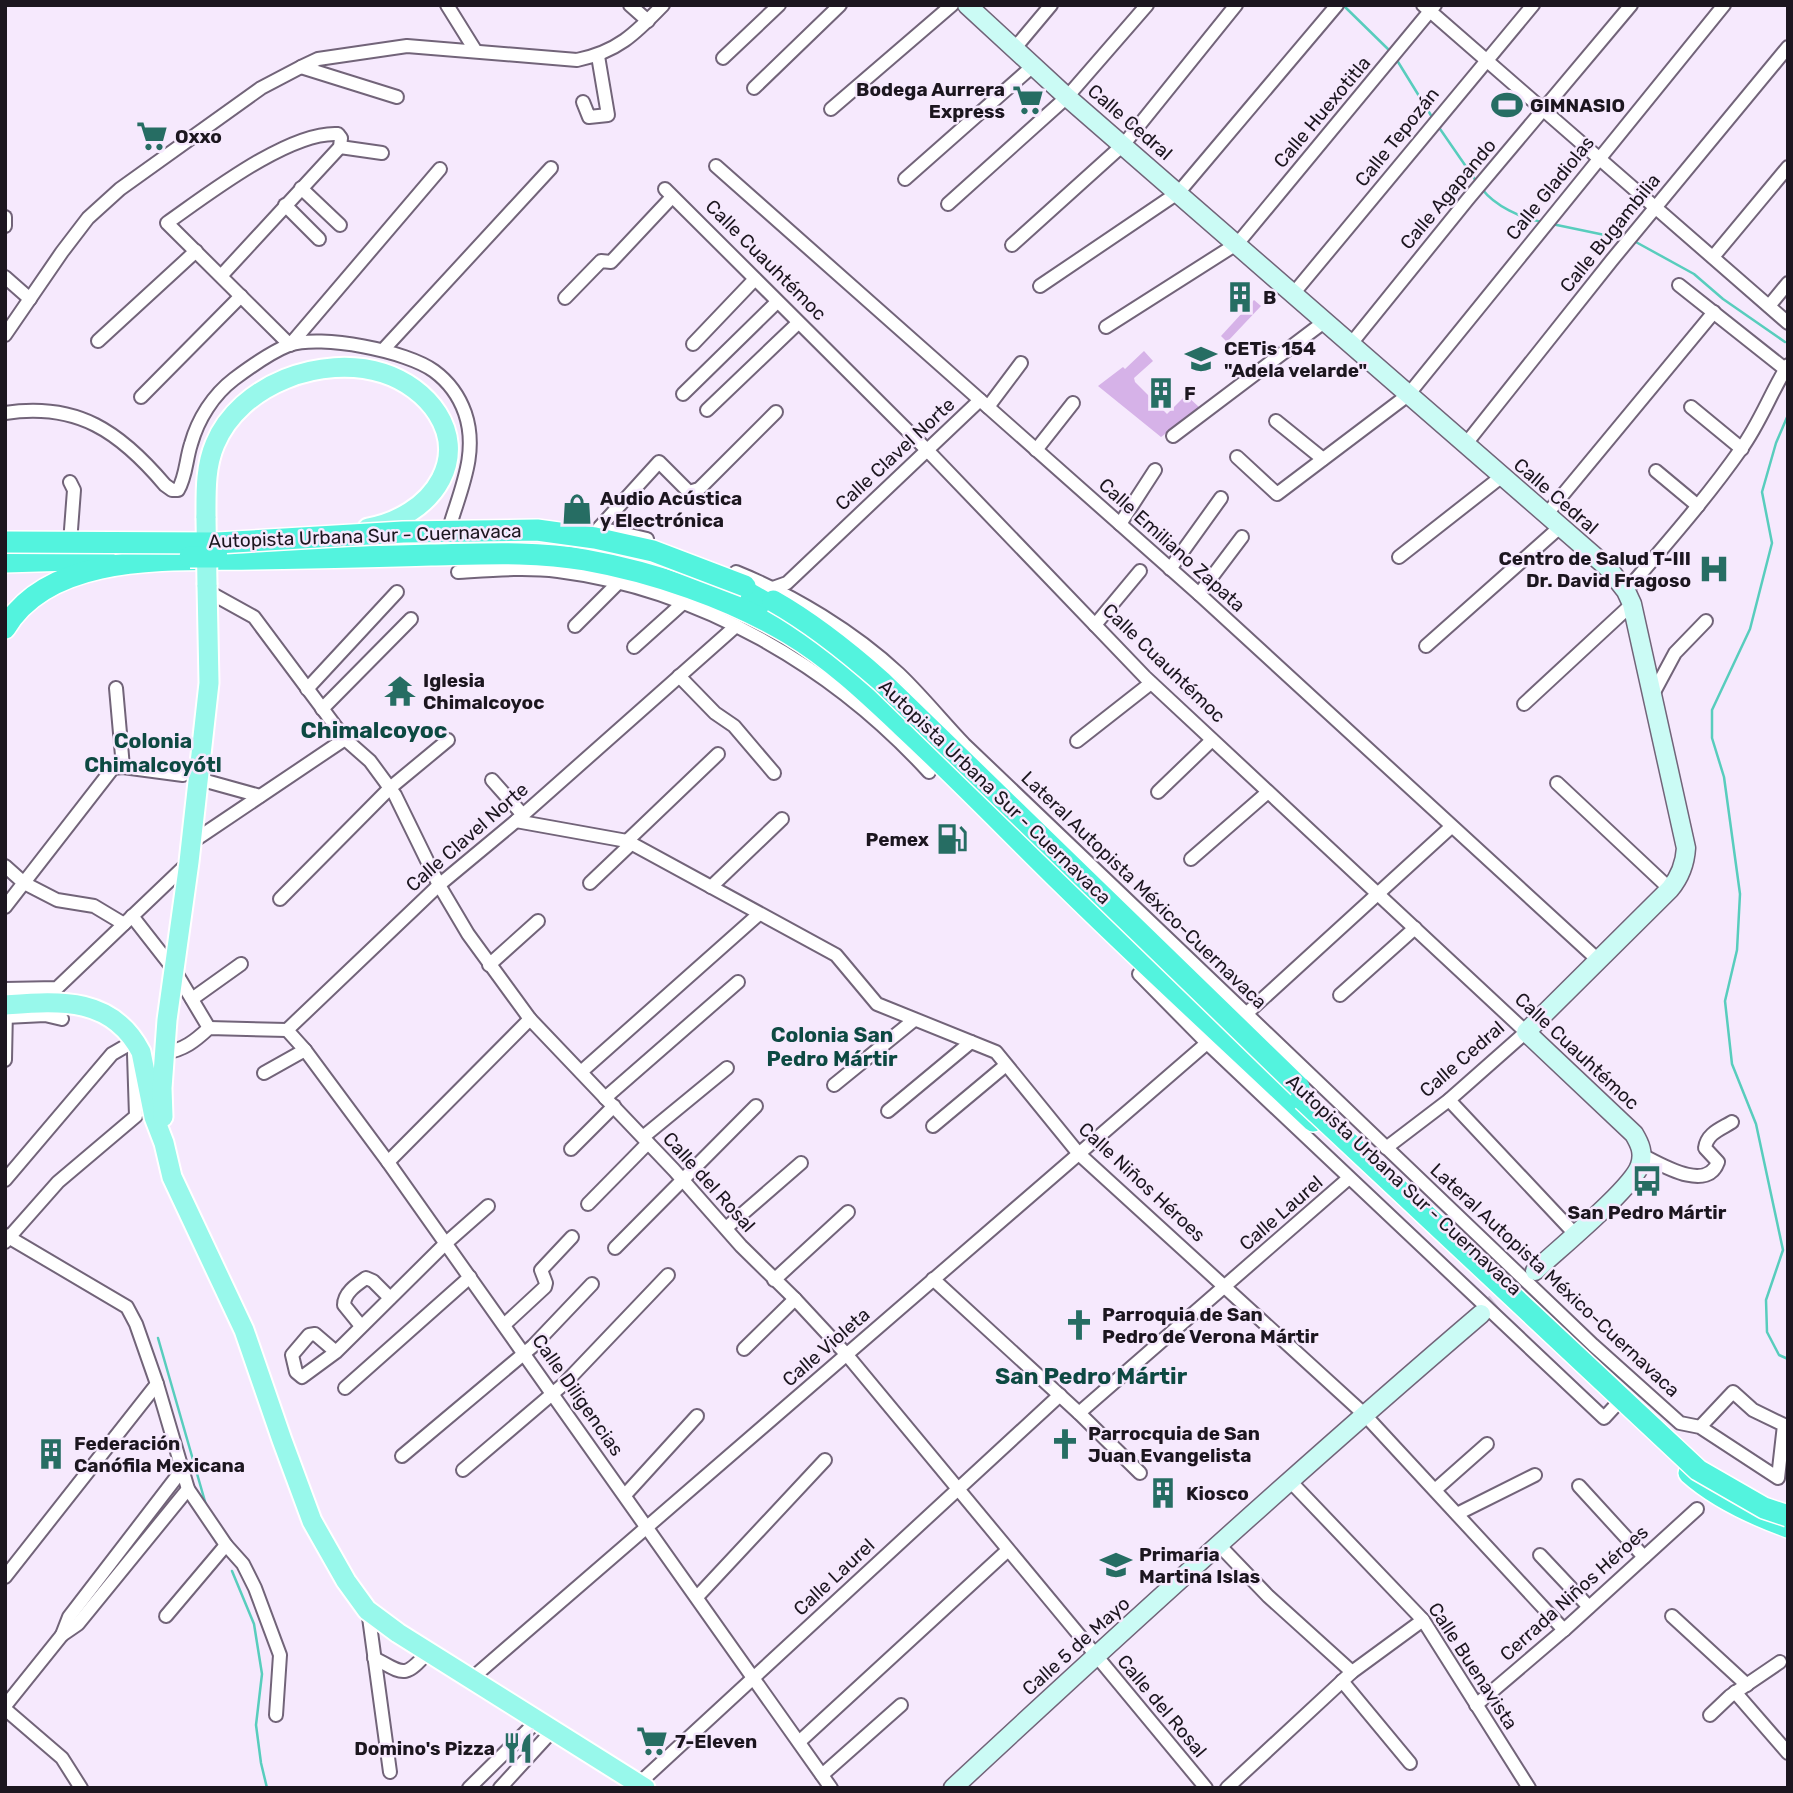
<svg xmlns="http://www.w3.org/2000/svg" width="1793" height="1793" viewBox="0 0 1793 1793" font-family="Rubik,sans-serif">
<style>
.green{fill:#d6b2e8}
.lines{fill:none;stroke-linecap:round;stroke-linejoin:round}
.stream{stroke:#58cdbd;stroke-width:2.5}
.secondary-tunnel{stroke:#d5c9dc;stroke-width:18;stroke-dasharray:18 9;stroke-linecap:butt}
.street-casing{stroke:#726479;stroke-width:16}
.secondary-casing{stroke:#726479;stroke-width:21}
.primary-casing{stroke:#fff;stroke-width:23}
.highway-casing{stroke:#fff;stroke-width:24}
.street{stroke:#fff;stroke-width:12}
.secondary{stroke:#cbfbf5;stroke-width:18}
.primary{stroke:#98f8eb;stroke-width:19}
.highway{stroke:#53f3de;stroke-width:21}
.primary-bridge-casing{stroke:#fff;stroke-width:23;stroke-linecap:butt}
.highway-bridge-casing{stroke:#fff;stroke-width:24;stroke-linecap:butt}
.primary-bridge{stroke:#98f8eb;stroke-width:19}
.highway-bridge{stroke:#53f3de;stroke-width:21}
.labels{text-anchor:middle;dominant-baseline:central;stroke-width:5;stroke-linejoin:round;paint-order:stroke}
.poi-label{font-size:19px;font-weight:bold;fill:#1c161f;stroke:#f6e9fd;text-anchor:start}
.street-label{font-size:19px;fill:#1c161f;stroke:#f6e9fd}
.neighbourhood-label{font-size:21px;font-weight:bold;fill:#0d4942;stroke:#f6e9fd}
.quarter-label{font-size:23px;font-weight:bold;fill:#0d4942;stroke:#f6e9fd}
</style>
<rect width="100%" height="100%" fill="#f6e9fd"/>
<g class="green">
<polygon points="1254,300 1261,306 1227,342 1221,336"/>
<polygon points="1144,351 1153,361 1134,378 1135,382 1167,414 1186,395 1200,408 1161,437 1098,386 1123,367 1125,369"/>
</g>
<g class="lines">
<g class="stream">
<polyline points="1343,5 1391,52"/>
<polyline points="1395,57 1432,117"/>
<polyline points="1438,126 1476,181"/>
<path d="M1482,189C1495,206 1521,218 1542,222"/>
<polyline points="1552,224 1624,239"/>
<polyline points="1634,241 1694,274 1723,299 1785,342"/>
<polyline points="1788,415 1776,443 1762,492 1772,543 1750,629 1712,710 1712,738 1724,777 1740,894 1737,950 1725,1001 1732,1064 1756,1124 1783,1250 1766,1300 1767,1332 1779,1355 1788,1359"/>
<polyline points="158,1338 206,1505"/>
<polyline points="232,1571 254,1624 262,1674 256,1725 261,1763 267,1788"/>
</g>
<polyline class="secondary-tunnel" points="1481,1314 1535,1271"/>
<defs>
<g id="street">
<polyline points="447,5 475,50"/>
<polyline points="630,5 648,21"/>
<polyline points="1423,5 1788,323"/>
<polyline points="1015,48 1051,5"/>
<polyline points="723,58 779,5"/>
<polyline points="301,67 397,97"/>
<polyline points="754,88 840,5"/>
<polyline points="583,102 589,117 608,115 598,56"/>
<polyline points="831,109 952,5"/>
<polyline points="340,147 382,153"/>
<polyline points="716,166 1199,594 1597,959"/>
<polyline points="905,179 1034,65"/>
<polyline points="301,188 340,225"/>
<polyline points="665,189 928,451 1145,677 1526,1032 1449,1100 1386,1148"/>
<polyline points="948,204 1067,97 1147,5"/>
<polyline points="285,205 319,239"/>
<polyline points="5,217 5,226"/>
<polyline points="1012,245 1124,144 1236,5"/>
<polyline points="1713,257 1788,167"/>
<path d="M221,276L340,147L341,138L338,134C289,131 207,195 167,223L290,345L440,169"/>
<polyline points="5,277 30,299"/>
<polyline points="1679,285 1785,369"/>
<polyline points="1040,286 1179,192 1337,5"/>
<polyline points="1293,294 1533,5"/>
<polyline points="565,298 601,261 611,262 672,197"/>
<polyline points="1769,306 1788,283"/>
<polyline points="1106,327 1238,243 1435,5"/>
<path d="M5,335L62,252L88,218L120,189L261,88L301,67L318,59L407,46L577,60C617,52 635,34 663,5"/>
<polyline points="98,341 196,251"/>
<polyline points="693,344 755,279"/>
<polyline points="1350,345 1468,199 1631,5"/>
<polyline points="383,350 551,168"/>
<polyline points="683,394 777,302"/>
<polyline points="141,397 241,296"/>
<polyline points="988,407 1021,363"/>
<polyline points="1691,407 1742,449"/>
<polyline points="707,410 798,323"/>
<path d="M5,413C78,402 120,432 165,485L172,490H178C186,477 186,459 191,444C198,419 213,395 234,379C250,367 271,352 289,345C321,334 407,351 434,371C449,382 459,396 465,413C478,451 462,486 451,522"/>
<polyline points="1276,421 1323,459"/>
<polyline points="1173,436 1324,322"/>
<polyline points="1465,445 1612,260 1788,47"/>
<polyline points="1036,450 1073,403"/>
<polyline points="1237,457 1277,494 1408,395 1724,5"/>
<polyline points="1656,471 1698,506"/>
<polyline points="70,482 74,490 70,543"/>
<polyline points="1546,515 1714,312"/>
<polyline points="1120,524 1155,470"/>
<polyline points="599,528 659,462 689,492 699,489 776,412"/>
<polyline points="600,528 647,539"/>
<polyline points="1399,557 1501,477"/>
<polyline points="1170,569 1221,498"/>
<path d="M458,572C491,570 525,567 558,571C700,589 833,667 929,772"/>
<path d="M736,572C793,595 854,632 899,674C922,696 942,721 964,744L1593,1345L1680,1423L1700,1427L1778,1478L1784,1425L1753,1410L1733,1392L1700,1427"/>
<polyline points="773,588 787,583 980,400"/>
<polyline points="207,591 254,617 345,739 370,761 395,795 439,885 468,934 530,1019 674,1170 741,1246 795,1299 847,1355 1206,1788"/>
<path d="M1626,591C1665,545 1706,499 1741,449C1760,423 1771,392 1788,365"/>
<polyline points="1199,594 1242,537"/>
<polyline points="1095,625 1140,571"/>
<polyline points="575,626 619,582"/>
<polyline points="1426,646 1560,527"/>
<polyline points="634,647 683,603"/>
<polyline points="679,676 715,713 734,726 774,773"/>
<polyline points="116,688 123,767"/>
<polyline points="307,689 397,592"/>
<polyline points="1653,694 1675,653 1706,621"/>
<polyline points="1524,704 1632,604"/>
<polyline points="322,709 411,619"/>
<polyline points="1077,741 1151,683"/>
<polyline points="492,780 523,815"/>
<polyline points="206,781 260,796"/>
<polyline points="1557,783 1670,889"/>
<polyline points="1158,792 1212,740"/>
<polyline points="516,821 627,841 836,955 877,1004 996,1052 1079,1154 1364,1414 1564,1630"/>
<polyline points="627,841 718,754"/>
<polyline points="192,842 345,739"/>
<polyline points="1191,859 1268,792"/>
<polyline points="5,866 24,883 57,900 94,906 124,924"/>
<polyline points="590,883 632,843"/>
<polyline points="711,887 782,819"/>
<polyline points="280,899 390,788 448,740"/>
<polyline points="5,907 113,768 123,767 183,775"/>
<polyline points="132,916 175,971 209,1028"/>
<polyline points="489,965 538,921"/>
<polyline points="1139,974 1207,1043 1604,1418 1616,1405"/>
<polyline points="5,989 57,988 189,862"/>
<polyline points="1340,995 1415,928"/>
<polyline points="192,999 241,964"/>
<polyline points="1246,1014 1451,827"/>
<polyline points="5,1017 45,1015 62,1019"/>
<polyline points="287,1030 305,1050 388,1162 831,1788"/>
<path d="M164,1053C184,1050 195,1041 209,1028L287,1030L439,885L516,821L736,626"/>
<polyline points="5,1060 6,1009"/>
<polyline points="581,1072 759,914"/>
<polyline points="264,1073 305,1050"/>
<polyline points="834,1085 914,1020"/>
<polyline points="605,1098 738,982"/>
<polyline points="1449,1100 1575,1234"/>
<polyline points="888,1111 971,1042"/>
<polyline points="933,1126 1006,1065"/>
<polyline points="643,1137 727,1068"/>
<polyline points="571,1149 614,1106"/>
<path d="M1642,1155C1660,1164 1707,1193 1718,1162L1705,1148C1707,1133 1721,1129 1732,1122"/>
<polyline points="388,1162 530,1019"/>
<polyline points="5,1180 112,1054 131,1043"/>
<polyline points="588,1204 648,1143"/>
<polyline points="726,1228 801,1163"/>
<polyline points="5,1235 127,1307 136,1324 157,1384 188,1489 226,1545 243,1564 255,1588 274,1639 280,1655 276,1715"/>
<polyline points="5,1242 58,1182 136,1116 134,1054"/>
<polyline points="615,1248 756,1106"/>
<polyline points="933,1279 1079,1413 1140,1473"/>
<polyline points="774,1280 848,1212"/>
<polyline points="504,1325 545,1287 546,1283 541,1270 572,1237"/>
<path d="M361,1326L344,1305C344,1293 356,1285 366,1278L373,1281L390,1298"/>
<polyline points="744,1349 795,1299"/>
<polyline points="336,1352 315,1334 309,1335 292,1355 296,1372 302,1377 336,1352 446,1243 488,1206"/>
<polyline points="345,1388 470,1277"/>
<polyline points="1079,1413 1349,1178"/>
<polyline points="402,1456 533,1346 592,1284"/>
<polyline points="463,1470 565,1383 668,1275"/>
<polyline points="1290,1481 1423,1620 1529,1788"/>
<polyline points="1579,1486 1644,1557"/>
<polyline points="1435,1490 1487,1444"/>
<polyline points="625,1495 697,1416"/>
<polyline points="1457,1514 1535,1475"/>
<polyline points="1219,1545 1268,1596 1352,1672"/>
<polyline points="1540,1555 1589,1607"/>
<polyline points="5,1577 157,1384"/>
<polyline points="697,1597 825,1460"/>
<polyline points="368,1610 390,1772"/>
<polyline points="166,1616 226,1545"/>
<polyline points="1672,1616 1747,1685"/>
<polyline points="62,1635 69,1617 182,1470"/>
<path d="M374,1658C404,1674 404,1679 428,1652"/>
<polyline points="470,1680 1207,1043"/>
<polyline points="1342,1681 1410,1763"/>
<polyline points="1735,1692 1788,1753"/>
<polyline points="1476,1705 1564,1630 1697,1509"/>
<polyline points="5,1706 62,1635 78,1624 188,1489"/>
<polyline points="5,1709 62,1758 81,1788"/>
<polyline points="1710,1715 1730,1696 1780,1662"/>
<polyline points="799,1742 1008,1550"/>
<polyline points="822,1775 901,1705"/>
<polyline points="469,1788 537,1721"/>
<polyline points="500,1788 553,1730"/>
<polyline points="634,1788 1060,1395"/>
<polyline points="1227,1788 1352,1672 1423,1620"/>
</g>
<g id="secondary">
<path d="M967,5L1067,97L1608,568L1626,591L1632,604L1686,848C1685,864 1680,877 1670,889L1526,1032L1634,1134C1640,1144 1644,1153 1640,1165C1633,1188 1556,1251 1535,1271"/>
<path d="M953,1788C1126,1627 1301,1468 1481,1314"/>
</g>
<g id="primary">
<path d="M206,518C206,493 205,467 215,444C240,384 322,354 383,373C427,387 465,432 441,479C427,506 397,523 368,528"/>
<path d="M5,1005C59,1001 112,996 141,1052L154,1117L164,1143L172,1177L244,1330L282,1440L312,1521L346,1581L367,1610L398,1633L645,1788"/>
<polyline points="163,1117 162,1088 167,1020 189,862 209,683 207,585"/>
</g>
<g id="highway">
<polyline points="5,562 105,559"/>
<polyline points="726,583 740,588 787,615"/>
<path d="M5,628C52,550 176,561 254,559C313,558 372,557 431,555C482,554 535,551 585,560C653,572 729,598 788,633C830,658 866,692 901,725C956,776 1008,830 1061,882C1143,963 1229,1041 1313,1121"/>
<path d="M1689,1473C1717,1498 1752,1514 1788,1527"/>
</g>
</defs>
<use href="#street" class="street-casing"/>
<use href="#secondary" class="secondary-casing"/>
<use href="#primary" class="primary-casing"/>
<use href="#highway" class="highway-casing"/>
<use href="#street" class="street"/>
<use href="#secondary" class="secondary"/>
<use href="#primary" class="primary"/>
<use href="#highway" class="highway"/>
<defs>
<polyline id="primary-bridge" points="206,518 207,585"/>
<g id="highway-bridge">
<polyline points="5,542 217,543 403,532 537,530 595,538 653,551 745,586"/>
<polyline points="190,557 217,557"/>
<path d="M773,601C812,623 847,651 881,681L1299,1087"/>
<polyline points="1303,1100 1698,1470 1764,1508 1788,1516"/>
</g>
</defs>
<use href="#primary-bridge" class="primary-bridge-casing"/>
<use href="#highway-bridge" class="highway-bridge-casing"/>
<use href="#primary-bridge" class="primary-bridge"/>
<use href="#highway-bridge" class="highway-bridge"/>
</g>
<defs>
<symbol id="supermarket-bare" viewBox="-9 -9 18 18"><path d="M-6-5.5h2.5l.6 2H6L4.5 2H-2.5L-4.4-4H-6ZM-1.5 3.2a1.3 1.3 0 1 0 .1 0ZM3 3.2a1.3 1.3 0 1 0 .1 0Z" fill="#266d63" stroke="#f6e9fd" stroke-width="2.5" paint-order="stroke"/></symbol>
<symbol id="stadium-bare" viewBox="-9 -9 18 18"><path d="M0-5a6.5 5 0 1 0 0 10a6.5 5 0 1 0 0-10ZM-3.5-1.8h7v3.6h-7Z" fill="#266d63" stroke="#f6e9fd" stroke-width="2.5" paint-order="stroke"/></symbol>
<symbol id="building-bare" viewBox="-9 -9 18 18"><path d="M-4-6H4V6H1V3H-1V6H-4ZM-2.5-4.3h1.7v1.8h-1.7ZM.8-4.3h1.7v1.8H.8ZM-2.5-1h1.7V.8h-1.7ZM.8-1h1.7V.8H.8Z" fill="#266d63" stroke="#f6e9fd" stroke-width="2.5" paint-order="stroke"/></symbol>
<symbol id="university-bare" viewBox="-9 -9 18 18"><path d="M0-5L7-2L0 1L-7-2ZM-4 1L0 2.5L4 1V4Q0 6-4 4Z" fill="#266d63" stroke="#f6e9fd" stroke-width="2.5" paint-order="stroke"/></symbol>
<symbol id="shop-bare" viewBox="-9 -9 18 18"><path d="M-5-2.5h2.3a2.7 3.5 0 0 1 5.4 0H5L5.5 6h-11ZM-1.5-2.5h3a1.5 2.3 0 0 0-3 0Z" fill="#266d63" stroke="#f6e9fd" stroke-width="2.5" paint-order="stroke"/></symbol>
<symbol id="hospital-bare" viewBox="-9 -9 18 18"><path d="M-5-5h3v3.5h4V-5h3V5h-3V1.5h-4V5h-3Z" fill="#266d63" stroke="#f6e9fd" stroke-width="2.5" paint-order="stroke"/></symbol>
<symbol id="temple-bare" viewBox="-9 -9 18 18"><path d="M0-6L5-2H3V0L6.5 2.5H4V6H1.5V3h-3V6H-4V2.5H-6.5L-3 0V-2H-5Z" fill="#266d63" stroke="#f6e9fd" stroke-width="2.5" paint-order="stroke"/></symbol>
<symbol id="fuel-bare" viewBox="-9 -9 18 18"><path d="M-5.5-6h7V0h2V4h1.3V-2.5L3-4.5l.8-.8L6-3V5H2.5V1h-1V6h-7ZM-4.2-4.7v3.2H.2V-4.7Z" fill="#266d63" stroke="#f6e9fd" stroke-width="2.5" paint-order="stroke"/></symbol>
<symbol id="bus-bare" viewBox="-9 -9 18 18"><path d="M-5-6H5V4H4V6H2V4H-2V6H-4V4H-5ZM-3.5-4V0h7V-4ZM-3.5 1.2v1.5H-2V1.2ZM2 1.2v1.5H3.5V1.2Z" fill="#266d63" stroke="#f6e9fd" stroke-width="2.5" paint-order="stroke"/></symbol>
<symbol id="church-bare" viewBox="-9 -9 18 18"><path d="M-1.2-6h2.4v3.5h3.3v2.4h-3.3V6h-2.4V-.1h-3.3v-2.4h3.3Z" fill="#266d63" stroke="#f6e9fd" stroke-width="2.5" paint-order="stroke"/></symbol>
<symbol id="school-bare" viewBox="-9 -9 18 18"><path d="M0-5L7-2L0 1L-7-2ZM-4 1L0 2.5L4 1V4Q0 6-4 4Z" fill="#266d63" stroke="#f6e9fd" stroke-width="2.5" paint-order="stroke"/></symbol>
<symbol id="restaurant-bare" viewBox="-9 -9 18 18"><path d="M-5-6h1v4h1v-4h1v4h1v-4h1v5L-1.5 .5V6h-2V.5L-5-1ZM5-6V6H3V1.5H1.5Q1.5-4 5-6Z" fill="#266d63" stroke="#f6e9fd" stroke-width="2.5" paint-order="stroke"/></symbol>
</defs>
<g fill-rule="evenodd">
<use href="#supermarket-bare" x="1006" y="78" width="44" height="44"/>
<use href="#stadium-bare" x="1485" y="83" width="44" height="44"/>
<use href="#supermarket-bare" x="130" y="114" width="44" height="44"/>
<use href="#building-bare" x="1218" y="275" width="44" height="44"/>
<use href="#university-bare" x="1179" y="337" width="44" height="44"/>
<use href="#building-bare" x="1139" y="371" width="44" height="44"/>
<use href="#shop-bare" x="555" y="487" width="44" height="44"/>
<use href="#hospital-bare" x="1692" y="547" width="44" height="44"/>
<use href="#temple-bare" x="378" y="669" width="44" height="44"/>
<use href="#fuel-bare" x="930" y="817" width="44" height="44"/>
<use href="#bus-bare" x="1625" y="1159" width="44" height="44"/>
<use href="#church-bare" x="1057" y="1303" width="44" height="44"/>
<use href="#church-bare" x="1043" y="1422" width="44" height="44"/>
<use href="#building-bare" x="29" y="1432" width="44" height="44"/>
<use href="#building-bare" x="1141" y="1471" width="44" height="44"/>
<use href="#school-bare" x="1094" y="1543" width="44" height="44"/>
<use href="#supermarket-bare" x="630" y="1719" width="44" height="44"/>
<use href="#restaurant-bare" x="496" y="1726" width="44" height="44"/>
</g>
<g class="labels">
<g class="poi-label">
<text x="1005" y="89" text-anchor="end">Bodega Aurrera<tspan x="1005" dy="22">Express</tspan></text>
<text x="1530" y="105">GIMNASIO</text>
<text x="175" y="136">Oxxo</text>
<text x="1263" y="297">B</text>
<text x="1224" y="348">CETis 154<tspan x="1224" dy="22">"Adela velarde"</tspan></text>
<text x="1184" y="393">F</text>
<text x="600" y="498">Audio Acústica<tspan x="600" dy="22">y Electrónica</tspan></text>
<text x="1691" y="558" text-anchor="end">Centro de Salud T-III<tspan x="1691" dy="22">Dr. David Fragoso</tspan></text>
<text x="423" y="680">Iglesia<tspan x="423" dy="22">Chimalcoyoc</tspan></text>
<text x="929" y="839" text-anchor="end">Pemex</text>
<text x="1647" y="1212" text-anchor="middle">San Pedro Mártir</text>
<text x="1102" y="1314">Parroquia de San<tspan x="1102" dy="22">Pedro de Verona Mártir</tspan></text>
<text x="1088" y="1433">Parrocquia de San<tspan x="1088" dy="22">Juan Evangelista</tspan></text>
<text x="74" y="1443">Federación<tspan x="74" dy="22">Canófila Mexicana</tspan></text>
<text x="1186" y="1493">Kiosco</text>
<text x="1139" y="1554">Primaria<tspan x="1139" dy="22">Martina Islas</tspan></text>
<text x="675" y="1741">7-Eleven</text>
<text x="495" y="1748" text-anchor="end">Domino's Pizza</text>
</g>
<g class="street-label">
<text transform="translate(1322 112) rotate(-50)">Calle Huexotitla</text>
<text transform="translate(1130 122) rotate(41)">Calle Cedral</text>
<text transform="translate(1397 137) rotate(-51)">Calle Tepozán</text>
<text transform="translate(1550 188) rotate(-51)">Calle Gladiolas</text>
<text transform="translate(1448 194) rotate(-50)">Calle Agapando</text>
<text transform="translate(1610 233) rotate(-51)">Calle Bugambilia</text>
<text transform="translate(766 260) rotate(45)">Calle Cuauhtémoc</text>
<text transform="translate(895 454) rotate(-43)">Calle Clavel Norte</text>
<text transform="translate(1556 496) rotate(41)">Calle Cedral</text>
<text transform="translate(365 536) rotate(-2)">Autopista Urbana Sur - Cuernavaca</text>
<text transform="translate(1172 545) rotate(42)">Calle Emiliano Zapata</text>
<text transform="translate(1164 663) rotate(44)">Calle Cuauhtémoc</text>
<text transform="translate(995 792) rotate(44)">Autopista Urbana Sur - Cuernavaca</text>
<text transform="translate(467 837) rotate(-41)">Calle Clavel Norte</text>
<text transform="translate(1144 890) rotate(44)">Lateral Autopista México-Cuernavaca</text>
<text transform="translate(1577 1051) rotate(43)">Calle Cuauhtémoc</text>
<text transform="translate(1462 1059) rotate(-41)">Calle Cedral</text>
<text transform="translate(709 1182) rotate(48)">Calle del Rosal</text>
<text transform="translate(1142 1182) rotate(43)">Calle Niños Héroes</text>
<text transform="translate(1404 1185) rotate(43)">Autopista Urbana Sur - Cuernavaca</text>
<text transform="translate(1281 1213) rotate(-41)">Calle Laurel</text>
<text transform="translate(1555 1280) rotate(43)">Lateral Autopista México-Cuernavaca</text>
<text transform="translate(826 1347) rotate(-41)">Calle Violeta</text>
<text transform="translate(578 1395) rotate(55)">Calle Diligencias</text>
<text transform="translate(834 1577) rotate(-43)">Calle Laurel</text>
<text transform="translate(1574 1593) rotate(-42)">Cerrada Niños Héroes</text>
<text transform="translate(1076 1646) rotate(-42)">Calle 5 de Mayo</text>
<text transform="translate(1473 1666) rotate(57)">Calle Buenavista</text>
<text transform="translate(1162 1706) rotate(50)">Calle del Rosal</text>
</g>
<g class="neighbourhood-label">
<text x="153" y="740">Colonia<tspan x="153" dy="24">Chimalcoyótl</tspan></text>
<text x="832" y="1034">Colonia San<tspan x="832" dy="24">Pedro Mártir</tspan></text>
</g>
<g class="quarter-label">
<text x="374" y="730">Chimalcoyoc</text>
<text x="1091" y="1376">San Pedro Mártir</text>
</g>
</g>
<rect width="1793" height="1793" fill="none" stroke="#1c161f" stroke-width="14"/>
</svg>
